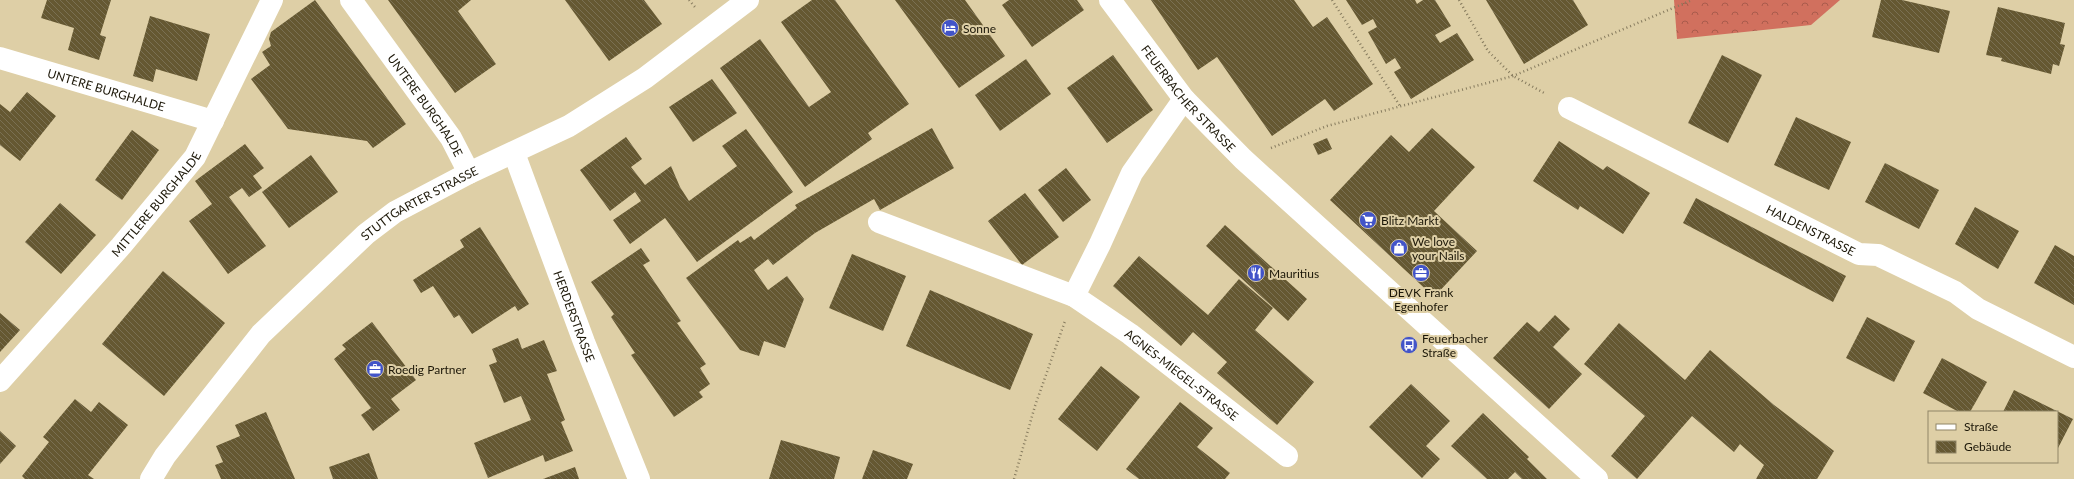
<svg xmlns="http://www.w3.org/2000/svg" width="2074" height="479" viewBox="0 0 2074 479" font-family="Lato,sans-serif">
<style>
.forest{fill:url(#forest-crowns)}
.building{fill:url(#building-back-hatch)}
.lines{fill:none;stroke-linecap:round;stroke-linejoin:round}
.path{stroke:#867b5e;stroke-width:2.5;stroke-dasharray:1 3;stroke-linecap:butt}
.street{stroke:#fff;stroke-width:22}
.secondary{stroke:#fff;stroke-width:22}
.labels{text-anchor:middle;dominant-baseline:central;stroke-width:4;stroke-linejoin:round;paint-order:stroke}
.poi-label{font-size:12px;fill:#1c1708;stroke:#decfa6;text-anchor:start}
.street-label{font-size:12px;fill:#1c1708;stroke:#decfa6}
</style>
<defs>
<pattern id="forest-crowns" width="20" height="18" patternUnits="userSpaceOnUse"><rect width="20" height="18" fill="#d1705e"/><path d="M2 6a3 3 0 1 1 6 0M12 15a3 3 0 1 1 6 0" fill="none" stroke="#a95b4c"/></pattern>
<pattern id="building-back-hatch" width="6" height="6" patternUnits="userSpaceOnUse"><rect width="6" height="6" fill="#655832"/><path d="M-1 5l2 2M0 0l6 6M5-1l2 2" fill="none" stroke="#7a7053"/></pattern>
</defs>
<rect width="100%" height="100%" fill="#decfa6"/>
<polygon class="forest" points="1674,0 1840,0 1811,25 1677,39"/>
<g class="building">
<polygon points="47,0 111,0 100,35 106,37 99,60 68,50 74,28 41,18"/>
<polygon points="315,0 406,124 373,148 367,141 288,129 251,79 270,65 262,52 271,46 269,39 271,32"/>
<polygon points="388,0 471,0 458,11 496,64 455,93"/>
<polygon points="565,0 644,0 662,24 609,61"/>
<polygon points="812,0 835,0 909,104 868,133 872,139 805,187 720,68 760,39 809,107 831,92 781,22"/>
<polygon points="895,0 965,0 1005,56 959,88"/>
<polygon points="1009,0 1077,0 1084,10 1032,47 1002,5"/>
<polygon points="1151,0 1294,0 1313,27 1327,17 1373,84 1334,111 1325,99 1272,136 1217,57 1198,70"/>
<polygon points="1346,0 1415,0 1417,4 1423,0 1435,0 1451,26 1435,35 1440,43 1457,33 1474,60 1411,99 1394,72 1401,68 1395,58 1386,64 1368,32 1377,27 1373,19 1362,25"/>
<polygon points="1486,0 1573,0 1588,25 1524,64"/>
<polygon points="1881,0 1902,0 1950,11 1939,53 1872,37"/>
<polygon points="1998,7 2065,23 2060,44 2065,45 2059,66 2053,64 2051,74 2001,61 2002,58 1986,55"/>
<polygon points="150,16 210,34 197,81 156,69 153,82 133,76"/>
<polygon points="1113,55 1153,110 1107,143 1067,88"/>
<polygon points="1722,55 1762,75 1728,143 1688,123"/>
<polygon points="1026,59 1051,94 1000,131 975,95"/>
<polygon points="712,79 737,113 693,142 669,107"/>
<polygon points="27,92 56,116 20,161 0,145 0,104 10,112"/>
<polygon points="1796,117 1851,142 1829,190 1774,165"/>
<polygon points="932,128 954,168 880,210 874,199 815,233 773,265 768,259 754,270 768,290 787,276 804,299 785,348 764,341 759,356 740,350 686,278 738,240 740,243 751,236 754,240 797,208 795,205"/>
<polygon points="1432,128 1475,167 1434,211 1477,251 1434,297 1330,200 1391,135 1409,152"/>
<polygon points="746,129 793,192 697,262 665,218 630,244 613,220 641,201 635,192 610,211 580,170 626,137 642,159 631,167 645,185 671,166 680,187 689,201 737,166 722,146"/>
<polygon points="132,130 159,150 122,200 95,180"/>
<polygon points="1327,138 1332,149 1318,155 1313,144"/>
<polygon points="1559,141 1603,170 1607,166 1650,193 1623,234 1580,206 1578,210 1533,181"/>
<polygon points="245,144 264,168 253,176 262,188 249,197 242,188 229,197 266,246 228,274 189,221 212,204 195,181"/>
<polygon points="311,155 338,192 289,228 262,192"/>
<polygon points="1885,163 1939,190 1919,229 1865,202"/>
<polygon points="1066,168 1091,200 1063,222 1038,190"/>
<polygon points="1025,193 1059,237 1022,265 988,221"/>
<polygon points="1696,198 1846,276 1833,302 1683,223"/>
<polygon points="60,203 96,235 61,274 25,242"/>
<polygon points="1975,207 2019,231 1998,269 1955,244"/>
<polygon points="1225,225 1307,299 1288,321 1206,246"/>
<polygon points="480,227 529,304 518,311 515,306 472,334 459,315 454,318 433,286 421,293 413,280 464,247 460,240"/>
<polygon points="2055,245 2074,256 2074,305 2034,283"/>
<polygon points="641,248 650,261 643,265 681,321 677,323 706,364 700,368 710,384 699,392 703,397 674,417 631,355 635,353 611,317 614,314 591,282"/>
<polygon points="852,254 906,276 883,331 829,308"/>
<polygon points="1139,256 1208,315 1239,279 1273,308 1255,330 1314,382 1277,425 1217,373 1227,362 1193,332 1181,346 1113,286"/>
<polygon points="163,271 225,323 164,396 102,344"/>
<polygon points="930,290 1033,334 1010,390 906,346"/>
<polygon points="0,313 20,330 0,352"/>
<polygon points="1555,315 1570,329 1553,347 1582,374 1549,409 1493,358 1527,322 1539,332"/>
<polygon points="1867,317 1915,341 1894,382 1846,358"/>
<polygon points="372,322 416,380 391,399 400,410 373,431 361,415 371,408 334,359 346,349 342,345"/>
<polygon points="1619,323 1685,380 1710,350 1774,405 1834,451 1817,479 1756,479 1764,465 1740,444 1734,452 1692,416 1637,479 1611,456 1645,416 1584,364"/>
<polygon points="518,338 522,349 544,340 557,371 547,374 565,420 561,422 573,451 545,462 543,455 488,478 474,443 531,420 521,396 504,403 489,365 497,362 492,349"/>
<polygon points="1942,358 1987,382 1970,412 1959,412 1923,393"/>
<polygon points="1101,366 1140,397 1097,451 1058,419"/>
<polygon points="1411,384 1450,421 1426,446 1440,459 1422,478 1369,427"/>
<polygon points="2014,390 2073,419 2057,450 2057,412 2003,412"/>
<polygon points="75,399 91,412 99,402 128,425 88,475 94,479 25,479 22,476 49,442 43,437"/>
<polygon points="1180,402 1213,428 1197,447 1230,473 1225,479 1139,479 1126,469"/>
<polygon points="266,412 295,479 221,479 215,465 223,462 216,446 240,436 235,425"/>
<polygon points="1483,413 1529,457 1527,459 1547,479 1522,479 1515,472 1508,479 1487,479 1451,446"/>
<polygon points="0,431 16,446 0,464"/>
<polygon points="781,440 840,457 834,479 769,479"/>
<polygon points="873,450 913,464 907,479 862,479"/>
<polygon points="369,453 378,479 333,479 329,467"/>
<polygon points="575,467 579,479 543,479"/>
</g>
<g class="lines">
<g class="path">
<polyline points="689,0 695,7"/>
<polyline points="1332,0 1400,106"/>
<polyline points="1459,0 1488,51 1513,76 1546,94"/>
<polyline points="1271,148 1327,126 1513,76 1692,0"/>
<polyline points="1014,479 1035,406 1065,321"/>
</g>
<g class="street">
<path id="s1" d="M351,0L451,138L469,173"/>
<path id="s2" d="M0,58L213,121"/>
<path id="s3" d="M1569,108L1859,254L1878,255L1955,292L1978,309L2074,357"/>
<path id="s4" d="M514,153L584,342L639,479"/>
<path id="s5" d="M879,222L1074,296L1130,334L1287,456"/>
<polyline points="1074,296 1100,244 1132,173 1184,99"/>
<path id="s6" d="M0,381L121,246L195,157L272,0"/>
</g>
<g class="secondary">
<path id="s7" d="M1110,0L1184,99L1243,159L1597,479"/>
<path id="s8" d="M151,479L165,456L261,334L366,234L395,212L469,173L569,126L645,78L748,0"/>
</g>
</g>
<defs>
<symbol id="hotel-disc" viewBox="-11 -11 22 22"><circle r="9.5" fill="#4254c8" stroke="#decfa6"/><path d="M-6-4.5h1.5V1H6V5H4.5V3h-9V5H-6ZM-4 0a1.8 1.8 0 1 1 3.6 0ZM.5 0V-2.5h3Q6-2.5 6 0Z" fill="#fff"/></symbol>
<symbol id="supermarket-disc" viewBox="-11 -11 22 22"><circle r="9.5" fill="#4254c8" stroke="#decfa6"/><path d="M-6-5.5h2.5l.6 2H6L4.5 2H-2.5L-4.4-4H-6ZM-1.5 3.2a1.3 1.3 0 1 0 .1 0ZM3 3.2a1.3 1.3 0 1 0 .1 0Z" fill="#fff"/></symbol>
<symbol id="shop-disc" viewBox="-11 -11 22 22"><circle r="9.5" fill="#4254c8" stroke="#decfa6"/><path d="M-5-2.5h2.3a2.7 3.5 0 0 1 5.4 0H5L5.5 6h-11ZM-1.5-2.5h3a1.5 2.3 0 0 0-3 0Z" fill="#fff"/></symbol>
<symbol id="restaurant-disc" viewBox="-11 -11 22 22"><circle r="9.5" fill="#4254c8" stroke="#decfa6"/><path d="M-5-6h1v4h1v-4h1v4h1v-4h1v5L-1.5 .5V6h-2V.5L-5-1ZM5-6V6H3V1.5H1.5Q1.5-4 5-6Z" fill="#fff"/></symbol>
<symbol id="office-disc" viewBox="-11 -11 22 22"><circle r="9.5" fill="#4254c8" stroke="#decfa6"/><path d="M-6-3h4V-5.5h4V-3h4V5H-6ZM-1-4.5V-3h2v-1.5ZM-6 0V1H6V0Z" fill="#fff"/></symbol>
<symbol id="bus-disc" viewBox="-11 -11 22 22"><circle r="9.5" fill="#4254c8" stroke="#decfa6"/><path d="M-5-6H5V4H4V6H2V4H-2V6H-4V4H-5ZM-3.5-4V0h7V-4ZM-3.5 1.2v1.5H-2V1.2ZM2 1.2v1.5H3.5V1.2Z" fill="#fff"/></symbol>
</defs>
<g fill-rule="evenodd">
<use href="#hotel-disc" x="940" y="18" width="20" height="20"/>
<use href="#supermarket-disc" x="1358" y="210" width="20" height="20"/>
<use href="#shop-disc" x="1389" y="238" width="20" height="20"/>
<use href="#restaurant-disc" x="1246" y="263" width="20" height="20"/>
<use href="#office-disc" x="1411" y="263" width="20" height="20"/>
<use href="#bus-disc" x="1399" y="335" width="20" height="20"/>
<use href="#office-disc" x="365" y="359" width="20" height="20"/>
</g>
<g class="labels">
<g class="poi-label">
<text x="963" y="28">Sonne</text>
<text x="1381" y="220">Blitz Markt</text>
<text x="1412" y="241">We love<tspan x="1412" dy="14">your Nails</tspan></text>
<text x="1269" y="273">Mauritius</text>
<text x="1421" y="292" text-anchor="middle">DEVK Frank<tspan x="1421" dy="14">Egenhofer</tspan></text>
<text x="1422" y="338">Feuerbacher<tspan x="1422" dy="14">Straße</tspan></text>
<text x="388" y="369">Roedig Partner</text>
</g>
<g class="street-label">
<text stroke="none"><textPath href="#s2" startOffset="111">UNTERE BURGHALDE</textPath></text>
<text stroke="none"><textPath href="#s7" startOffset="126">FEUERBACHER STRASSE</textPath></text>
<text stroke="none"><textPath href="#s1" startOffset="129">UNTERE BURGHALDE</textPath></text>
<text stroke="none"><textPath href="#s6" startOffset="236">MITTLERE BURGHALDE</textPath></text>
<text stroke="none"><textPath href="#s8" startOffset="389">STUTTGARTER STRASSE</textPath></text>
<text stroke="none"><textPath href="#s3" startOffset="271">HALDENSTRASSE</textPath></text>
<text stroke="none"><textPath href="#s4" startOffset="174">HERDERSTRASSE</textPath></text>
<text stroke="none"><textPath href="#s5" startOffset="342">AGNES-MIEGEL-STRASSE</textPath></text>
</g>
</g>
<rect x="1928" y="411" width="130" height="52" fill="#decfa6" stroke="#908567"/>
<rect x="1936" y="424" width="20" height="6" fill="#ffffff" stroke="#908567"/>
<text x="1964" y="431" font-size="12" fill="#1c1708">Straße</text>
<rect x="1936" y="441" width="20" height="12" fill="url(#building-back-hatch)" stroke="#908567"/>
<text x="1964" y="451" font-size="12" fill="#1c1708">Gebäude</text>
</svg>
